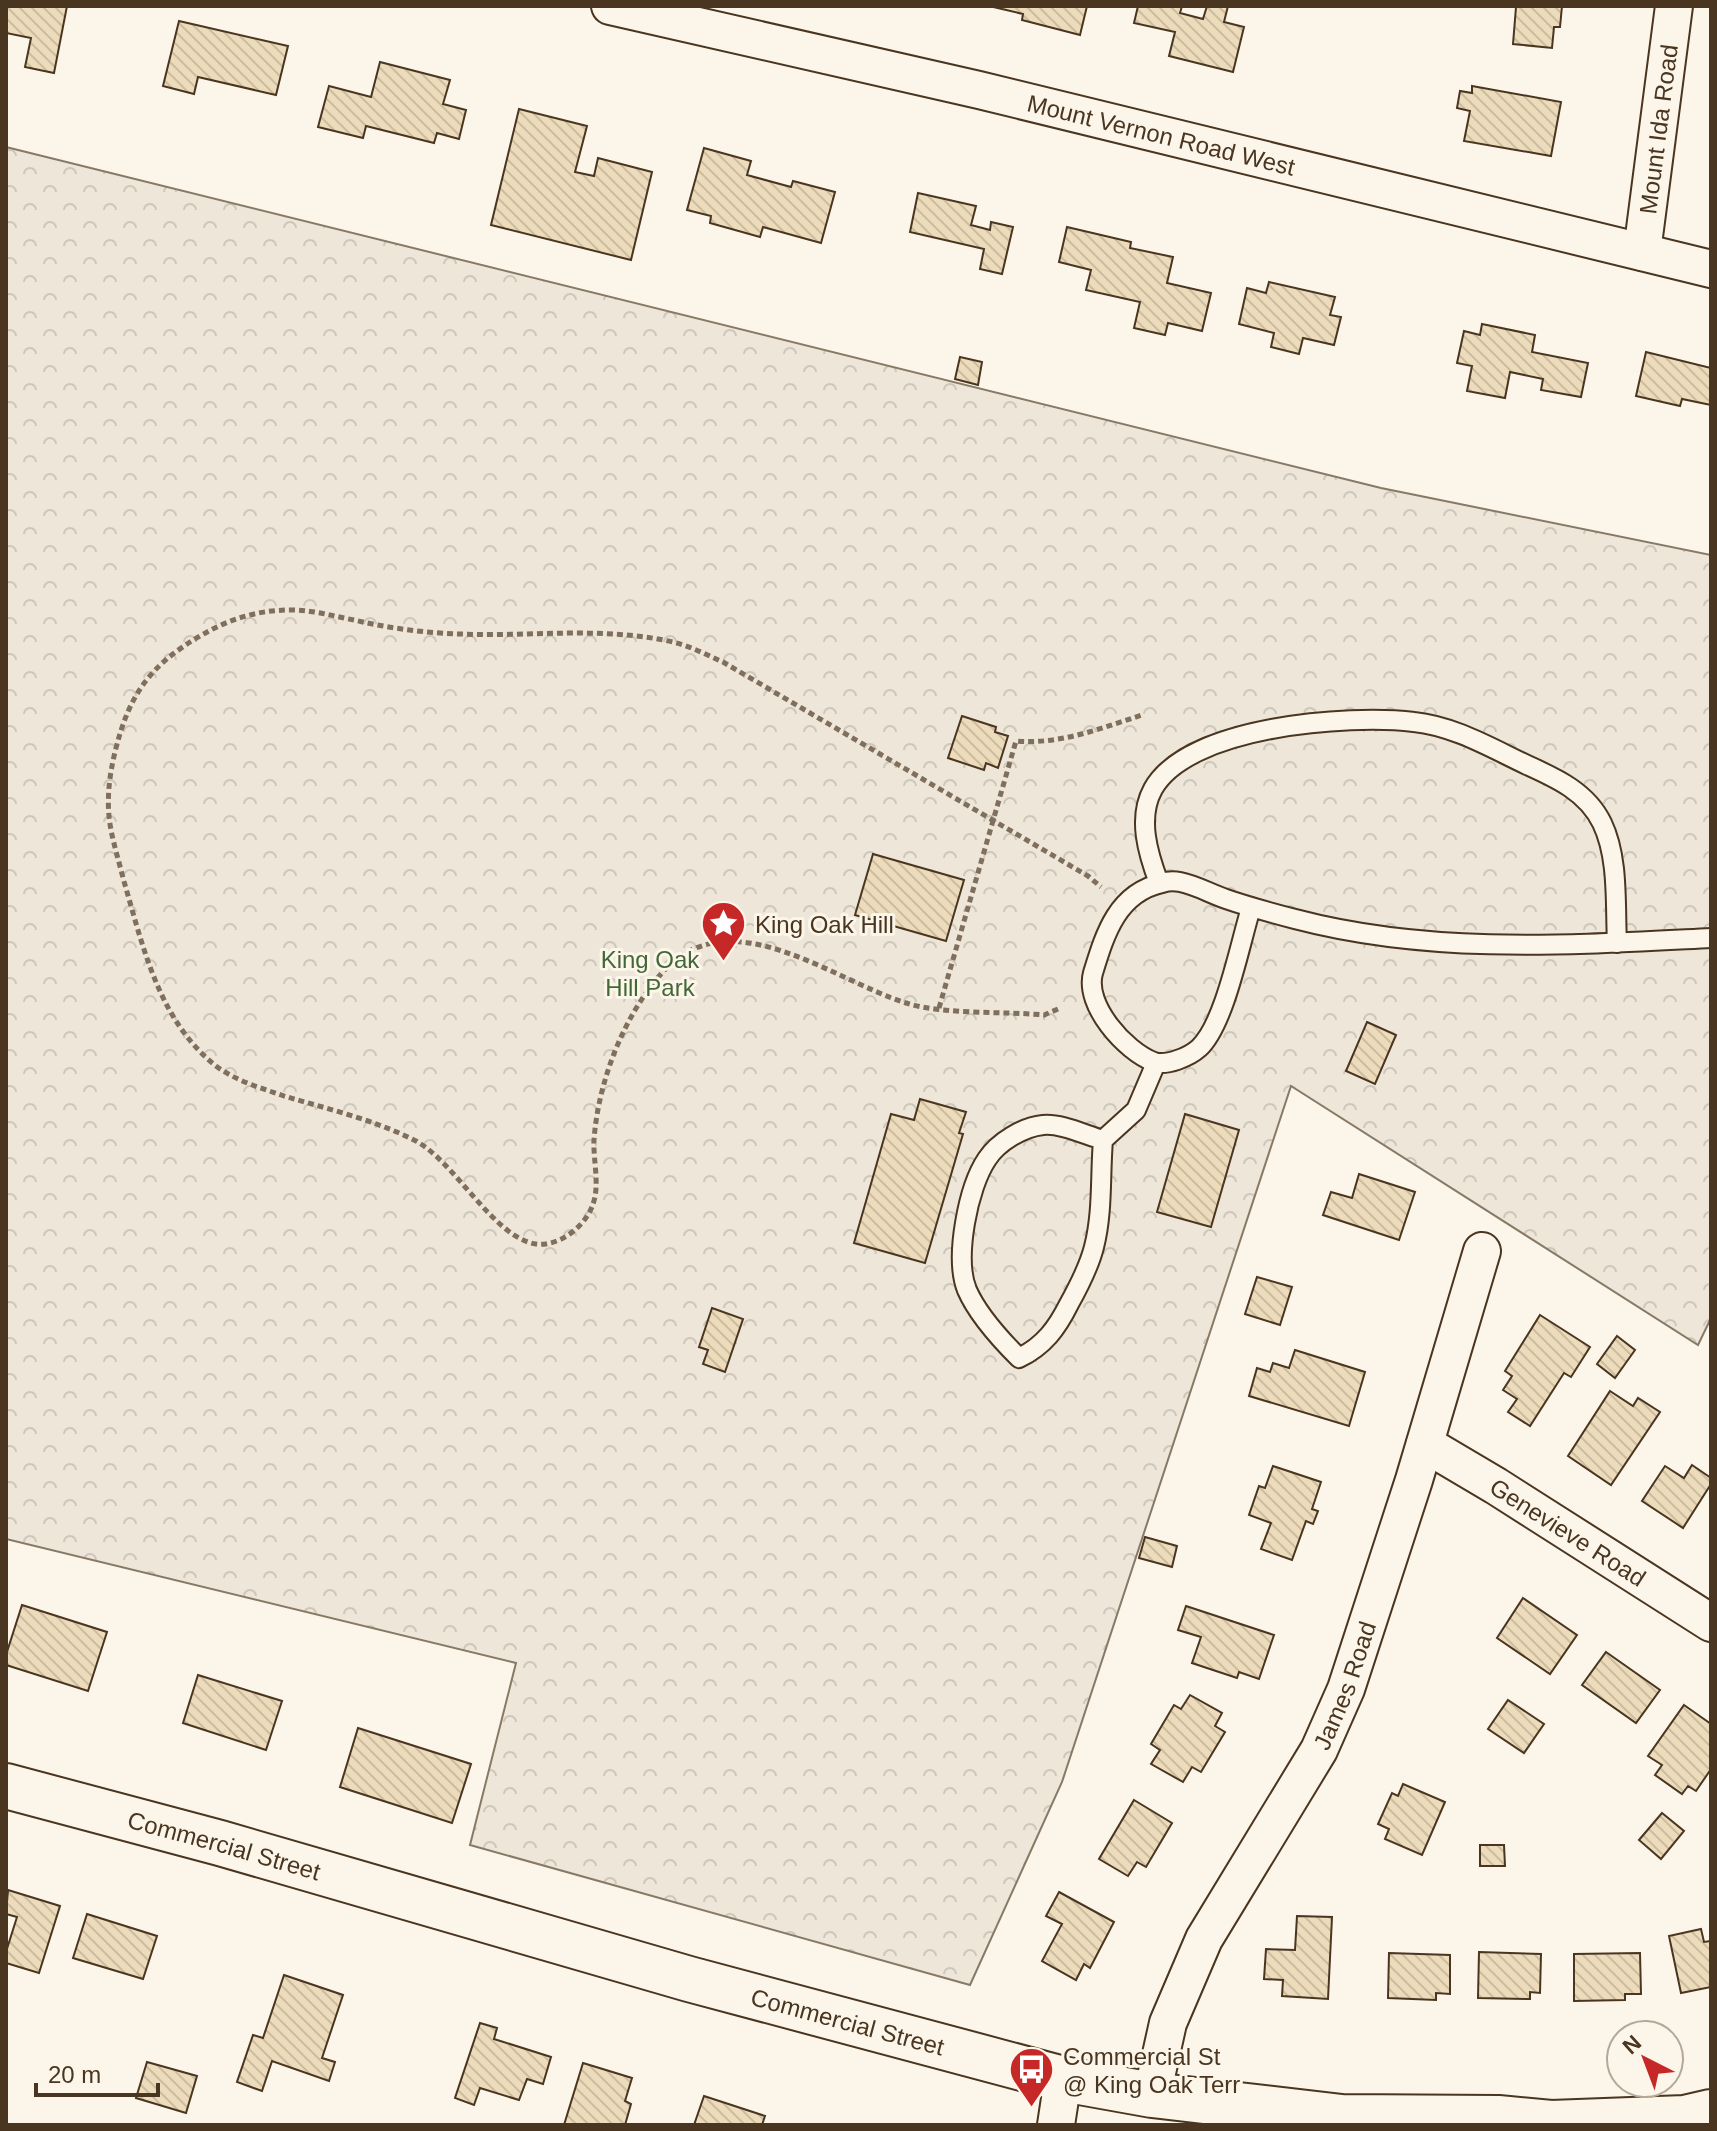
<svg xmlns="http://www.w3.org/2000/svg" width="1717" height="2131" viewBox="0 0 1717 2131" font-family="Helvetica,sans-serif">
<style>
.park{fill:url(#park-crowns);stroke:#887966;stroke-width:2}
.building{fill:url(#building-back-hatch);stroke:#4a3520;stroke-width:2}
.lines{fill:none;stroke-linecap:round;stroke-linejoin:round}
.service-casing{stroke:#4a3520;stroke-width:22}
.minor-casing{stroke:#4a3520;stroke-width:40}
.secondary-casing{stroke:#4a3520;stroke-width:48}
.path{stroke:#7f6f5c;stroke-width:5;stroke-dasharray:6 4;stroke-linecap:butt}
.service{stroke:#fbf6e9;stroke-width:18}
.minor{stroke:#fbf6e9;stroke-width:36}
.secondary{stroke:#fbf6e9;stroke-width:44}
.labels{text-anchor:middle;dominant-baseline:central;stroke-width:6;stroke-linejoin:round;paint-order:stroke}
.street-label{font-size:24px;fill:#4a3520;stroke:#fbf6e9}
.poi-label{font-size:24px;fill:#4a3520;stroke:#fbf6e9;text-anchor:start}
.park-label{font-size:24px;fill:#436837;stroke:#fbf6e9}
</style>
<defs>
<pattern id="park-crowns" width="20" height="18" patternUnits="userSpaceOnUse" patternTransform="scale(2)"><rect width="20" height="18" fill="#ede6d9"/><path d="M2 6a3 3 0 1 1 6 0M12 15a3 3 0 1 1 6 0" fill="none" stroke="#cdc6ba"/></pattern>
<pattern id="building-back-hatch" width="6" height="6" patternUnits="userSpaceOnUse" patternTransform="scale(2)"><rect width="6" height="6" fill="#ecdcbc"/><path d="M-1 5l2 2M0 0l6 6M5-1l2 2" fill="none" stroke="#ccbda1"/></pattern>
</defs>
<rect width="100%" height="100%" fill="#fbf6e9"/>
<polygon class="park" points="6,147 1381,488 1711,555 1711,1318 1698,1345 1291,1086 1062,1782 970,1985 470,1845 516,1663 6,1539"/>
<g class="building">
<polygon points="6,6 67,6 54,73 25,67 31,38 6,33"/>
<polygon points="989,6 1087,6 1080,35 1022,20 1023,14"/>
<polygon points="1138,6 1182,6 1180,13 1203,19 1207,6 1228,6 1224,22 1244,27 1233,72 1169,56 1175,32 1134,23"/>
<polygon points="1508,6 1562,6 1560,27 1554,27 1552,48 1513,44 1516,7"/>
<polygon points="179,21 288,46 276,95 198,77 194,94 163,86"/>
<polygon points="380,62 450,80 443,104 466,110 459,139 437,133 434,143 366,126 363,138 318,127 329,86 371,97"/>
<polygon points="1472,86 1561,102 1551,156 1464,141 1470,111 1457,108 1460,91 1472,93"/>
<polygon points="519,109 587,126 575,172 594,176 598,158 652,172 631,260 491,225"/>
<polygon points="704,148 751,161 747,175 791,187 793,181 835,192 821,243 763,227 760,237 710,223 711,216 687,210"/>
<polygon points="918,193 976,206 971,225 990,230 991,222 1013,227 1002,274 980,269 984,249 910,232"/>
<polygon points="1067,227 1131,242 1130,248 1173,257 1167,283 1211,293 1202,331 1168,323 1165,335 1134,328 1140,302 1086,290 1091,270 1059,262"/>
<polygon points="1269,282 1335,297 1330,315 1341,317 1334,345 1303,338 1299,354 1271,347 1274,333 1239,324 1247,288 1266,293"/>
<polygon points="1482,324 1535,335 1532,352 1588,363 1581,397 1541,390 1543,379 1510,372 1505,398 1467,391 1472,366 1457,363 1464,331 1480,335"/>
<polygon points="1646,352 1711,368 1711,405 1682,399 1680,406 1636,396"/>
<polygon points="960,357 982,362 978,385 955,379"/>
<polygon points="962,716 996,727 995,732 1008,736 998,768 986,763 984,770 948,758"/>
<polygon points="873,854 964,880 946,941 855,915"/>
<polygon points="1367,1022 1396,1035 1375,1084 1346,1071"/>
<polygon points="920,1099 966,1112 959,1133 963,1134 925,1263 854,1243 891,1114 914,1120"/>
<polygon points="1185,1114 1239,1130 1211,1227 1157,1212"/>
<polygon points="1359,1174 1415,1192 1399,1240 1323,1215 1331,1192 1352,1198"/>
<polygon points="1257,1277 1292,1287 1280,1325 1245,1314"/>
<polygon points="712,1308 743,1319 725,1372 703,1364 708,1350 699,1347"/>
<polygon points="1540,1315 1590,1347 1571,1377 1564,1373 1530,1426 1508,1412 1517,1399 1503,1390 1512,1376 1505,1371"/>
<polygon points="1617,1336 1635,1350 1615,1378 1597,1364"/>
<polygon points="1295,1350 1365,1372 1349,1426 1249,1396 1257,1368 1270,1372 1273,1363 1289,1368"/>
<polygon points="1610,1391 1633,1406 1638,1398 1660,1412 1611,1485 1568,1456"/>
<polygon points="1692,1465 1711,1478 1711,1484 1683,1528 1642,1501 1665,1466 1684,1478"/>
<polygon points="1273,1466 1321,1482 1312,1509 1318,1511 1313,1524 1306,1521 1292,1560 1261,1549 1271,1523 1249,1515 1259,1486 1265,1488"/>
<polygon points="1145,1537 1177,1546 1172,1567 1139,1558"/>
<polygon points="1523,1598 1577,1635 1550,1674 1497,1638"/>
<polygon points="22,1605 107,1632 88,1691 6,1665 6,1655"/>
<polygon points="1186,1606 1274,1635 1259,1679 1239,1672 1237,1678 1192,1663 1201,1637 1178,1630"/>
<polygon points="1606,1652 1660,1690 1636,1723 1582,1685"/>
<polygon points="198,1675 282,1701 266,1750 183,1723"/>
<polygon points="1190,1695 1222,1713 1215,1726 1225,1732 1201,1772 1192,1767 1183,1782 1151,1764 1160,1750 1151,1744 1174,1705 1181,1709"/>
<polygon points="1508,1700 1544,1724 1524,1753 1488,1729"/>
<polygon points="1684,1705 1711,1724 1711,1769 1696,1791 1688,1786 1682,1794 1655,1775 1662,1765 1648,1756"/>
<polygon points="358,1728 471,1764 452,1823 340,1787"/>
<polygon points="1403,1784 1445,1802 1422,1855 1385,1839 1389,1829 1378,1824 1392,1793 1398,1796"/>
<polygon points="1134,1800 1172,1823 1146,1867 1137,1862 1128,1876 1099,1859"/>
<polygon points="1662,1813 1684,1831 1661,1859 1639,1840"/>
<polygon points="1480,1845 1504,1845 1505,1866 1480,1866"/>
<polygon points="8,1890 60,1906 39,1973 6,1963 6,1952 17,1917 6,1914"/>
<polygon points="1059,1892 1114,1922 1090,1968 1084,1964 1076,1980 1042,1961 1062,1924 1046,1916"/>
<polygon points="87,1914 157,1936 143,1979 73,1958"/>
<polygon points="1297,1916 1332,1917 1328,1999 1282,1996 1283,1980 1264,1979 1266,1949 1295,1950"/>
<polygon points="1701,1929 1704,1942 1711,1941 1711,1987 1681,1993 1669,1936"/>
<polygon points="1479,1952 1541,1954 1540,1993 1530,1992 1530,1999 1478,1998"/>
<polygon points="1389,1953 1450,1955 1450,1994 1436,1993 1436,2000 1388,1998"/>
<polygon points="1640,1953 1641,1994 1625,1994 1625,2000 1574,2001 1574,1954"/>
<polygon points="284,1975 343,1995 322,2058 335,2062 329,2081 272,2061 262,2091 237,2082 253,2035 263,2038"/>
<polygon points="480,2023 497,2028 494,2039 551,2057 543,2084 527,2079 519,2100 480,2088 474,2105 455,2098"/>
<polygon points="147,2062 197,2076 186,2113 136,2098"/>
<polygon points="583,2063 632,2078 625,2101 631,2104 625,2125 564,2125"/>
<polygon points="704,2096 765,2116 762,2125 694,2125"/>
</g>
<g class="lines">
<defs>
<g id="service">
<path d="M1159,883C1148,854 1137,818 1153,789C1188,726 1349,714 1414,722C1454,726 1491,748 1527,765C1556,778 1587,792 1602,823C1619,858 1615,905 1617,943"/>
<path d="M1251,908C1240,943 1225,1024 1199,1048C1189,1057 1167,1066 1154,1062C1125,1051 1084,1005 1093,973C1105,934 1117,893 1162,883C1168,881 1175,881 1180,882C1196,885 1211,894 1226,899C1249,907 1272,913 1295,919C1432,955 1572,945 1711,938"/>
<path d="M1103,1140C1085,1135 1061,1123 1043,1125C1023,1127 998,1142 987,1159C968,1187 954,1258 967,1290C977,1313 1001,1340 1019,1358C1044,1346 1057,1328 1069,1304C1079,1286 1089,1267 1094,1247C1103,1212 1100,1175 1103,1140L1136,1110L1156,1063"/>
</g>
<g id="minor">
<path id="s1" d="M610,6L979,90L1711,269"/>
<path id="s2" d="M1642,252L1674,6"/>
<path id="s3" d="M1425,1444L1496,1486L1711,1623"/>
<path id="s4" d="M1152,2095L1168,2023L1204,1939L1319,1750L1346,1689L1414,1480L1482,1251"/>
<polyline points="1056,2125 1063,2079"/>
</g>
<g id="secondary">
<path id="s5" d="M6,1786L220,1843L689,1979L1063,2079L1152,2095L1342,2117L1498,2118L1551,2123L1685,2118L1711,2112"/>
</g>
</defs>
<use href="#service" class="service-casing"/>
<use href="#minor" class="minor-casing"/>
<use href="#secondary" class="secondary-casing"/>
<g class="path">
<path d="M939,1008L1016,741C1059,745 1102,728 1142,715"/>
<path d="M1058,1009L1044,1015C1003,1011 944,1015 906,1003C832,980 728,896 661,974C623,1017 598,1083 594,1140C593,1160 600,1185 593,1204C586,1226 559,1247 536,1244C494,1238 456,1163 416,1141C375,1120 328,1109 284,1096C261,1088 236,1081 216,1066C158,1020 143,946 123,878C118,857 111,837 109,816C107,794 110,773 115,752C129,695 149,666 200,636C229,619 257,610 291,610C313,610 333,616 354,620C388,628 425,633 460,634C532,637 602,626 673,642C690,646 707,655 723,662L1088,876L1101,887"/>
</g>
<use href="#service" class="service"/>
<use href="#minor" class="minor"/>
<use href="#secondary" class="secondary"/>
</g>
<defs>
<symbol id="sight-pin" viewBox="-11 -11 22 30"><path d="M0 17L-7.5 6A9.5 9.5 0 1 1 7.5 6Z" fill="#c62828" stroke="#fbf6e9"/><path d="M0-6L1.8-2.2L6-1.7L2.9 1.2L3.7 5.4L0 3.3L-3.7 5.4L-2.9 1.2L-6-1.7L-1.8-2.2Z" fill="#fff"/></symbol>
<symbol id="bus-pin" viewBox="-11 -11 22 30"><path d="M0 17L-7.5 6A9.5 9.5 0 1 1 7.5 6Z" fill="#c62828" stroke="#fbf6e9"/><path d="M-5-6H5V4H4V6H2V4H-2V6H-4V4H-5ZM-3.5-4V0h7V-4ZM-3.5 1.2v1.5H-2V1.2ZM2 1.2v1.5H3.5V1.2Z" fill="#fff"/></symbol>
</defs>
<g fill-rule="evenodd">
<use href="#sight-pin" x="698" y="898" width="51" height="69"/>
<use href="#bus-pin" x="1006" y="2044" width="51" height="69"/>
</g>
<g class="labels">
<g class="street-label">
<text stroke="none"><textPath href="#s2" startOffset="124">Mount Ida Road</textPath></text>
<text stroke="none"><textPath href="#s1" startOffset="566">Mount Vernon Road West</textPath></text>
<text stroke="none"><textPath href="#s3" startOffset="168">Genevieve Road</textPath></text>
<text stroke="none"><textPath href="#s4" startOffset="456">James Road</textPath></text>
<text stroke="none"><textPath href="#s5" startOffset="226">Commercial Street</textPath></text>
<text stroke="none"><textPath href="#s5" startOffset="874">Commercial Street</textPath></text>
</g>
<g class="poi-label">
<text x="755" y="924">King Oak Hill</text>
<text x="1063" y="2056">Commercial St<tspan x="1063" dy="28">@ King Oak Terr</tspan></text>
</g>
<g class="park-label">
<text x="650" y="959">King Oak<tspan x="650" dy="28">Hill Park</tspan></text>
</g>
</g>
<rect width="1717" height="2131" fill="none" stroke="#4a3520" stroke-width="16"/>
<g transform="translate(1645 2059) rotate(318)"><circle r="38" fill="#fbf6e9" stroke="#b4a999" stroke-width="2"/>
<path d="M0-6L14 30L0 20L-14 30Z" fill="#c62828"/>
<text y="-12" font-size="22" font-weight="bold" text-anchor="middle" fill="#4a3520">N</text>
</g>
<path d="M36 2083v12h122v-12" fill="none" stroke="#4a3520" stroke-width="4"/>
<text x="48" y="2083" font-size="24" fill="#4a3520" stroke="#fbf6e9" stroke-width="6" paint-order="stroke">20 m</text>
</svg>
